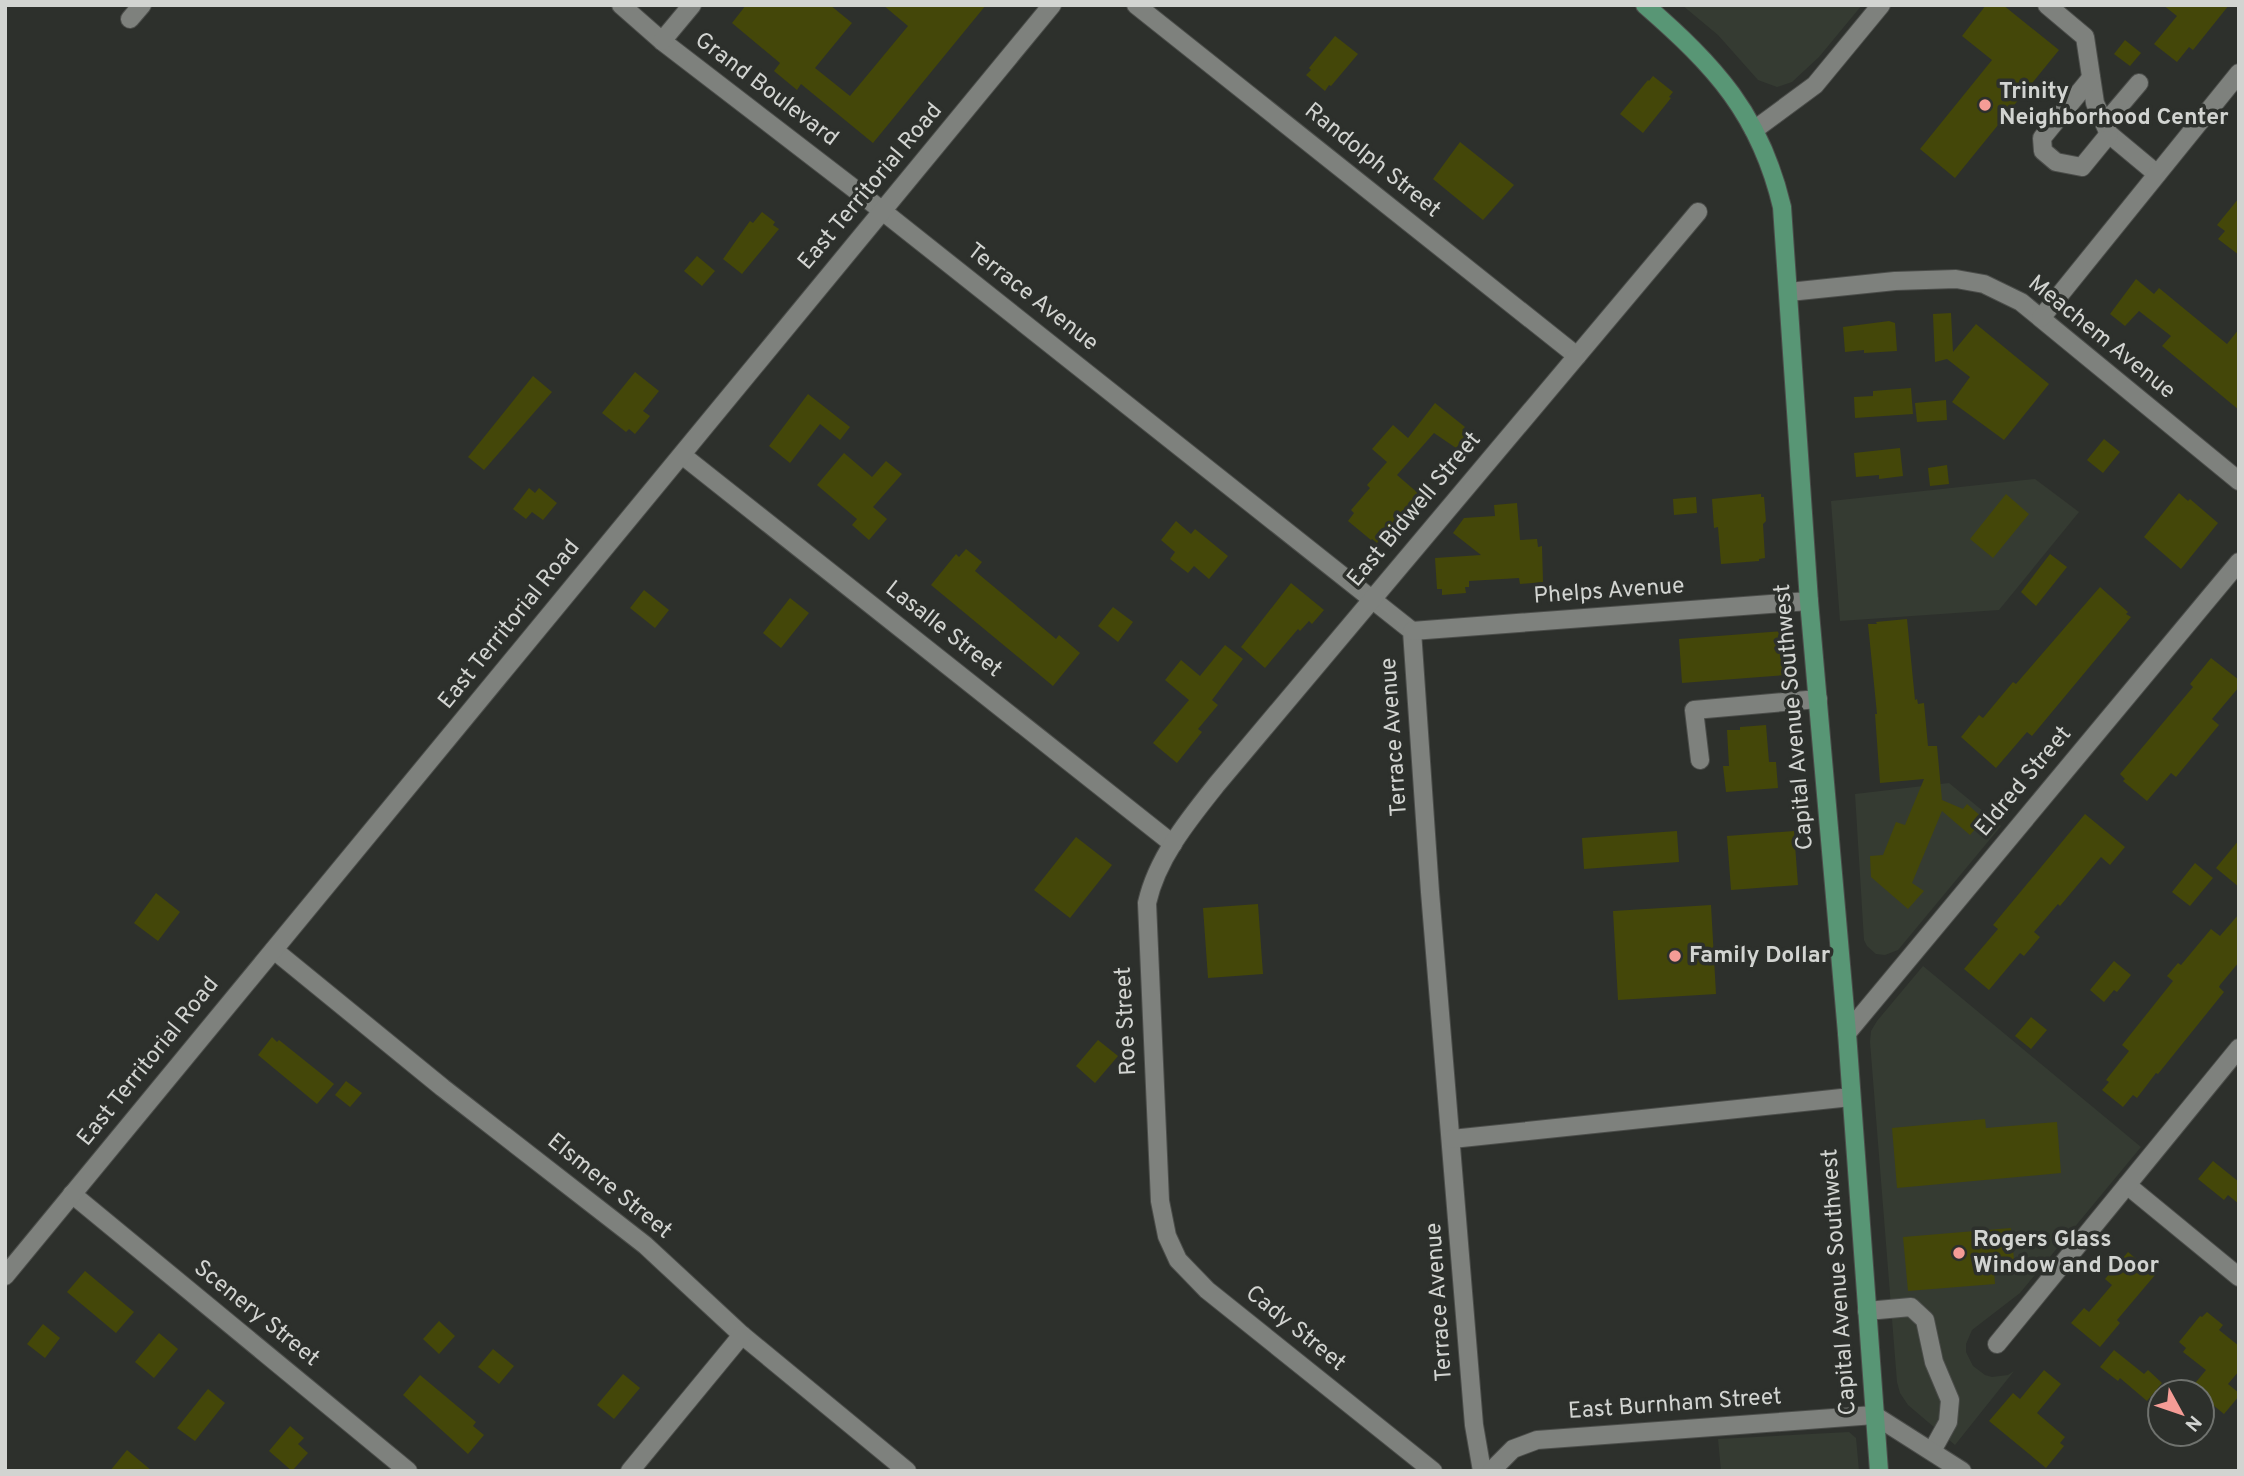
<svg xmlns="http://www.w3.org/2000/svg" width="2244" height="1476" viewBox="0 0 2244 1476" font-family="Overpass,sans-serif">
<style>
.built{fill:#353b32}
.building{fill:#444709}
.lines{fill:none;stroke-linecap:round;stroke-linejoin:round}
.minor-casing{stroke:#4b4d4a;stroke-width:20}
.major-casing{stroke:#4b4d4a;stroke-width:20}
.minor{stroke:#7e817d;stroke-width:18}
.major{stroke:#589675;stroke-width:18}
.poi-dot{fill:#f59c96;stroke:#2d302c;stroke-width:2.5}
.labels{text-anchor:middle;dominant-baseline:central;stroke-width:7;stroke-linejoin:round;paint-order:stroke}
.street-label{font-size:23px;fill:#d2d4d1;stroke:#2d302c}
.poi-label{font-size:23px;font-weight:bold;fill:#d2d4d1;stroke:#2d302c;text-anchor:start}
</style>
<rect width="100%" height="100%" fill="#2d302c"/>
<g class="built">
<polygon points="1682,5 1862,5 1819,57 1792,82 1777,87 1758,80 1718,35"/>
<polygon points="2035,479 2079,512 1999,610 1840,621 1831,501"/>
<polygon points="1949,783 2001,826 1898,950 1885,955 1876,954 1867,946 1864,940 1855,794"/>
<polygon points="1923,966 2141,1147 2020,1293 1972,1330 1966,1344 1966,1352 1973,1366 1985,1375 1992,1377 2008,1375 2014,1371 1955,1445 1908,1405 1900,1393 1897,1382 1870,1042 1871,1031 1877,1021"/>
<polygon points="1849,1432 1856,1438 1859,1471 1721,1471 1718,1439"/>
</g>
<g class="building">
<polygon points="746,5 830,5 852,23 815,68 850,96 908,26 883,5 986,5 873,143 801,84 797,90 774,71 780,63 732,23"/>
<polygon points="1986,5 2003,5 2059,50 1955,178 1920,149 1992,60 1962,36"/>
<polygon points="2163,5 2229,5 2193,50 2189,47 2177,62 2154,44 2177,16"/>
<polygon points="1335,36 1358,54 1331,86 1329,85 1325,91 1306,75 1311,70 1309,68"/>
<polygon points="2125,40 2141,53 2130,66 2114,54"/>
<polygon points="1653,76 1673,92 1669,97 1671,98 1643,133 1620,114 1648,80 1649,81"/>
<polygon points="1460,142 1514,185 1483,220 1433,179"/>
<polygon points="2239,198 2239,255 2218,239 2225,231 2217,225"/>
<polygon points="762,212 775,222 773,225 779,229 742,274 723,259 750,221 753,223"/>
<polygon points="697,256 715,271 702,286 684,271"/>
<polygon points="2136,279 2154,294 2159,288 2227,344 2239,329 2239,410 2162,346 2171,336 2139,311 2125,326 2110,314"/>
<polygon points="1951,313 1953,352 1976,324 2049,384 2004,440 1952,402 1970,377 1947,359 1935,362 1933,314"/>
<polygon points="1889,321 1895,323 1897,351 1864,353 1864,350 1845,352 1843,327"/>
<polygon points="635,372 659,391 643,411 650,416 635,434 629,429 626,432 602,413"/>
<polygon points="533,376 552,392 484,470 468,457"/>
<polygon points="1911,388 1913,414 1855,418 1854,397 1873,396 1873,391"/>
<polygon points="808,394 850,427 840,440 820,424 790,463 769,446"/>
<polygon points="1946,400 1947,420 1917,422 1915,403"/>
<polygon points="1435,403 1465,427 1462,430 1467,434 1456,448 1434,433 1397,475 1419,494 1377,543 1372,539 1371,540 1348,521 1354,513 1351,510 1370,488 1367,485 1387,462 1372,449 1393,425 1408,438"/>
<polygon points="2104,439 2120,452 2103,473 2087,460"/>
<polygon points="1900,448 1903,476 1879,479 1879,475 1856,477 1854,453"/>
<polygon points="844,453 872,477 886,461 902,474 873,507 887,519 869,540 852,525 857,519 817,485"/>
<polygon points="1947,465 1949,484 1930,486 1928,468"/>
<polygon points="529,488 535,493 539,488 557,503 543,520 532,512 526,519 513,509"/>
<polygon points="2179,493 2188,501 2190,499 2218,523 2181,569 2144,537"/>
<polygon points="1761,494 1761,497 1764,497 1766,521 1763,524 1765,558 1759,559 1759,561 1721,564 1718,527 1714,528 1712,499"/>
<polygon points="2006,494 2029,514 1993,558 1970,539"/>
<polygon points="1696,497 1697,513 1674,515 1673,499"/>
<polygon points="1517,503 1520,540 1537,539 1538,547 1542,546 1543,582 1520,584 1519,578 1469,581 1469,587 1465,587 1466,593 1442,595 1442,589 1437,589 1435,558 1481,555 1453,533 1464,518 1495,516 1494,505"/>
<polygon points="1176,521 1191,534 1195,529 1228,556 1209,579 1194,566 1188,573 1170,559 1175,552 1161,540"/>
<polygon points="966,549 982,562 975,571 1056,639 1059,635 1080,653 1053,686 931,585 956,554 959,557"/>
<polygon points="2050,554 2067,567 2036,606 2021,592"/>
<polygon points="1291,583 1324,610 1312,624 1309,621 1300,631 1298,629 1265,668 1241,647"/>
<polygon points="2100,587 2128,612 2126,614 2131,617 2032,736 2027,732 1996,768 1961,737 1979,715 1983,718 2013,682 2016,684"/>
<polygon points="644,590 669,610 655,628 630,608"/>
<polygon points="790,598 809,613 781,648 763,633"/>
<polygon points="1113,607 1133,622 1118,642 1098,626"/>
<polygon points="1907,619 1915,700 1917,699 1918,704 1924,703 1928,746 1937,746 1942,800 1963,809 1967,804 1984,819 1970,835 1942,811 1912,883 1924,891 1908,909 1871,877 1870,856 1883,855 1896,822 1905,825 1924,779 1880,783 1875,714 1877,714 1868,624 1877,624 1876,622"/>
<polygon points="1783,631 1786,675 1682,683 1679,639"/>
<polygon points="1225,645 1243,659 1212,700 1218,705 1198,729 1202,732 1177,763 1153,743 1189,700 1165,680 1181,660 1200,676"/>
<polygon points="2211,658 2239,680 2239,687 2212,719 2219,725 2176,777 2171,773 2147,801 2123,781 2125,779 2120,774 2193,687 2190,684"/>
<polygon points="1766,725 1769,762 1776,762 1778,788 1726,792 1723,766 1729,766 1727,730 1740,730 1740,727"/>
<polygon points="2085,814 2125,847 2110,865 2101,857 2060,906 2058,904 2034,932 2040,937 2024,956 2020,953 1989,990 1964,969 1998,929 1993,925"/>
<polygon points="1677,831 1679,862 1584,869 1582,838"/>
<polygon points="1794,831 1798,885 1731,890 1727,836"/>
<polygon points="1076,837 1112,865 1070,918 1034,890"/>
<polygon points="2239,840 2239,887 2216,868"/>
<polygon points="2195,863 2213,878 2190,906 2172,892"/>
<polygon points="156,893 180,912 158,941 134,923"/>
<polygon points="1258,904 1263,974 1208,978 1203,908"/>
<polygon points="1711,905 1716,994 1618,1000 1613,911"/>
<polygon points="2239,914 2239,962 2220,985 2219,987 2224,992 2158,1074 2156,1073 2137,1098 2133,1095 2123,1107 2102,1090 2109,1082 2106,1080 2129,1051 2122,1045 2173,981 2167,976 2178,963 2181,965 2211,929 2220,936"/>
<polygon points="2114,961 2131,975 2117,992 2114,990 2104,1002 2090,990"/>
<polygon points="2031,1017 2047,1030 2031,1049 2015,1036"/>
<polygon points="272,1037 277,1042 279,1040 334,1084 317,1104 258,1055"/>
<polygon points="1098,1040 1118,1056 1095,1083 1076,1066"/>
<polygon points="346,1081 362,1093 350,1107 335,1095"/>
<polygon points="1985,1119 1986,1128 2057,1122 2061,1173 1897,1188 1892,1128"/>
<polygon points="2213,1161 2239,1182 2239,1204 2228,1195 2224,1200 2198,1179"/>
<polygon points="2011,1228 2015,1270 1994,1271 1995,1284 1908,1291 1903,1237"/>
<polygon points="2128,1252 2155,1275 2117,1320 2120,1323 2100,1347 2071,1323 2084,1308 2089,1312 2112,1285 2105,1279"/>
<polygon points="85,1271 134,1312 116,1333 67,1292"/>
<polygon points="2207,1312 2223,1325 2219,1330 2239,1346 2239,1371 2228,1384 2239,1393 2239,1396 2224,1414 2202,1396 2202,1392 2198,1392 2192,1387 2206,1370 2183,1352 2186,1348 2179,1342 2200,1316 2202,1317"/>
<polygon points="439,1321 455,1336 439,1354 423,1339"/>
<polygon points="43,1324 60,1338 45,1358 27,1344"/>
<polygon points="159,1333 178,1349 154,1378 135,1362"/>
<polygon points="493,1349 514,1366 499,1384 478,1367"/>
<polygon points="2114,1350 2144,1374 2148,1370 2162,1383 2147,1401 2120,1378 2118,1381 2100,1367"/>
<polygon points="2044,1370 2061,1384 2037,1413 2065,1437 2060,1443 2064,1446 2046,1468 1989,1421 2013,1393 2020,1399"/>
<polygon points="623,1374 640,1388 614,1419 597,1405"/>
<polygon points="420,1375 476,1422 473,1426 484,1435 468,1454 403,1395"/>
<polygon points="208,1389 225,1403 195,1441 177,1428"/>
<polygon points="290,1426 304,1438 298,1444 308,1453 292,1471 269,1451"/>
<polygon points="127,1450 152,1471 110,1471"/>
</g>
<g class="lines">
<defs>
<g id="minor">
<polyline points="621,5 662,41 861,194 1412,631 1430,892 1474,1425 1482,1471"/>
<polyline points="1136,5 1577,356"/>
<polyline points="2047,5 2085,37 2095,103 2109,134 2157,174"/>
<polyline points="130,19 142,5"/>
<polyline points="662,41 692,5"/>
<polyline points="2091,78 2042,138 2043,151 2056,162 2082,167 2109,134"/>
<polyline points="2105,123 2139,83"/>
<polyline points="1754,130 1815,85 1881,5"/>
<polyline points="1789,292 1895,281 1956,279 1984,284 2021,302 2239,481"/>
<polyline points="2041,318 2239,73"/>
<polyline points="682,455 1173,844"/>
<polyline points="1412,631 1809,601"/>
<polyline points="1700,760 1694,710 1818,699"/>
<polyline points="274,950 443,1088 645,1245 742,1335 907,1471"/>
<polyline points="1847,1033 2239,562"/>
<polyline points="1452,1139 1851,1097"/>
<polyline points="2127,1185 2239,1277"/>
<polyline points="72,1194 408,1471"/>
<polyline points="5,1276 1052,5"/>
<polyline points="1867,1311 1911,1307 1925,1320 1934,1362 1950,1400 1948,1422 1932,1451"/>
<polyline points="1997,1344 2239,1048"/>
<polyline points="630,1471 742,1335"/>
<path d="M1433,1471L1207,1290L1178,1260L1167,1236L1160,1201L1147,903C1157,858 1189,819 1217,784L1698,212"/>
<polyline points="1491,1471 1513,1449 1537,1440 1874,1415 1962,1471"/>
</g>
<path id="major" d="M1645,5C1715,66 1760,114 1782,207L1809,601L1847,1033L1879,1471"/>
</defs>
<use href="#minor" class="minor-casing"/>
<use href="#major" class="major-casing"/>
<use href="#minor" class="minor"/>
<use href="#major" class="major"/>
</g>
<g class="poi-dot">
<circle cx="1985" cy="105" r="7"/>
<circle cx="1675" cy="956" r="7"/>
<circle cx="1959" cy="1253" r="7"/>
</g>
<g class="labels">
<g class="street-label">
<text transform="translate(766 90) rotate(37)">Grand Boulevard</text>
<text transform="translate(1372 161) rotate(39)">Randolph Street</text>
<text transform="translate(871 187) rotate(-50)">East Territorial Road</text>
<text transform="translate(1032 298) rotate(38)">Terrace Avenue</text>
<text transform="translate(2101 338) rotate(39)">Meachem Avenue</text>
<text transform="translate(1415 510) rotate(-50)">East Bidwell Street</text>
<text transform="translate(1609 592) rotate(-4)">Phelps Avenue</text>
<text transform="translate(510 625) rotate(-51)">East Territorial Road</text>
<text transform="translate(943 630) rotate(38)">Lasalle Street</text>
<text transform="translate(1795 717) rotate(-95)">Capital Avenue Southwest</text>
<text transform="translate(1395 737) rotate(-94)">Terrace Avenue</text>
<text transform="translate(2024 782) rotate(-50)">Eldred Street</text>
<text transform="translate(1127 1021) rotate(-93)">Roe Street</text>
<text transform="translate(149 1062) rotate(-51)">East Territorial Road</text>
<text transform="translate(609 1187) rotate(39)">Elsmere Street</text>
<text transform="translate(1840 1282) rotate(-94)">Capital Avenue Southwest</text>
<text transform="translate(1440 1302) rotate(-94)">Terrace Avenue</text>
<text transform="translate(256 1314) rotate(39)">Scenery Street</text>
<text transform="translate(1295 1329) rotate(39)">Cady Street</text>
<text transform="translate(1675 1405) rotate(-4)">East Burnham Street</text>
</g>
<g class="poi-label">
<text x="1999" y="92">Trinity<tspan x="1999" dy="26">Neighborhood Center</tspan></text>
<text x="1689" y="956">Family Dollar</text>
<text x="1973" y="1240">Rogers Glass<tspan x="1973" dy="26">Window and Door</tspan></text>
</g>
</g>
<rect width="2244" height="1476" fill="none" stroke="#d2d4d1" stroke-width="14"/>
<g transform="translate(2181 1413) rotate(130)"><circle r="33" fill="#2d302c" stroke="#6f726e" stroke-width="2"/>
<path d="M0-5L12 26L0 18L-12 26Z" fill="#f59c96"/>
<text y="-10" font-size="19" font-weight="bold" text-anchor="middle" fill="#d2d4d1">N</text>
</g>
</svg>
